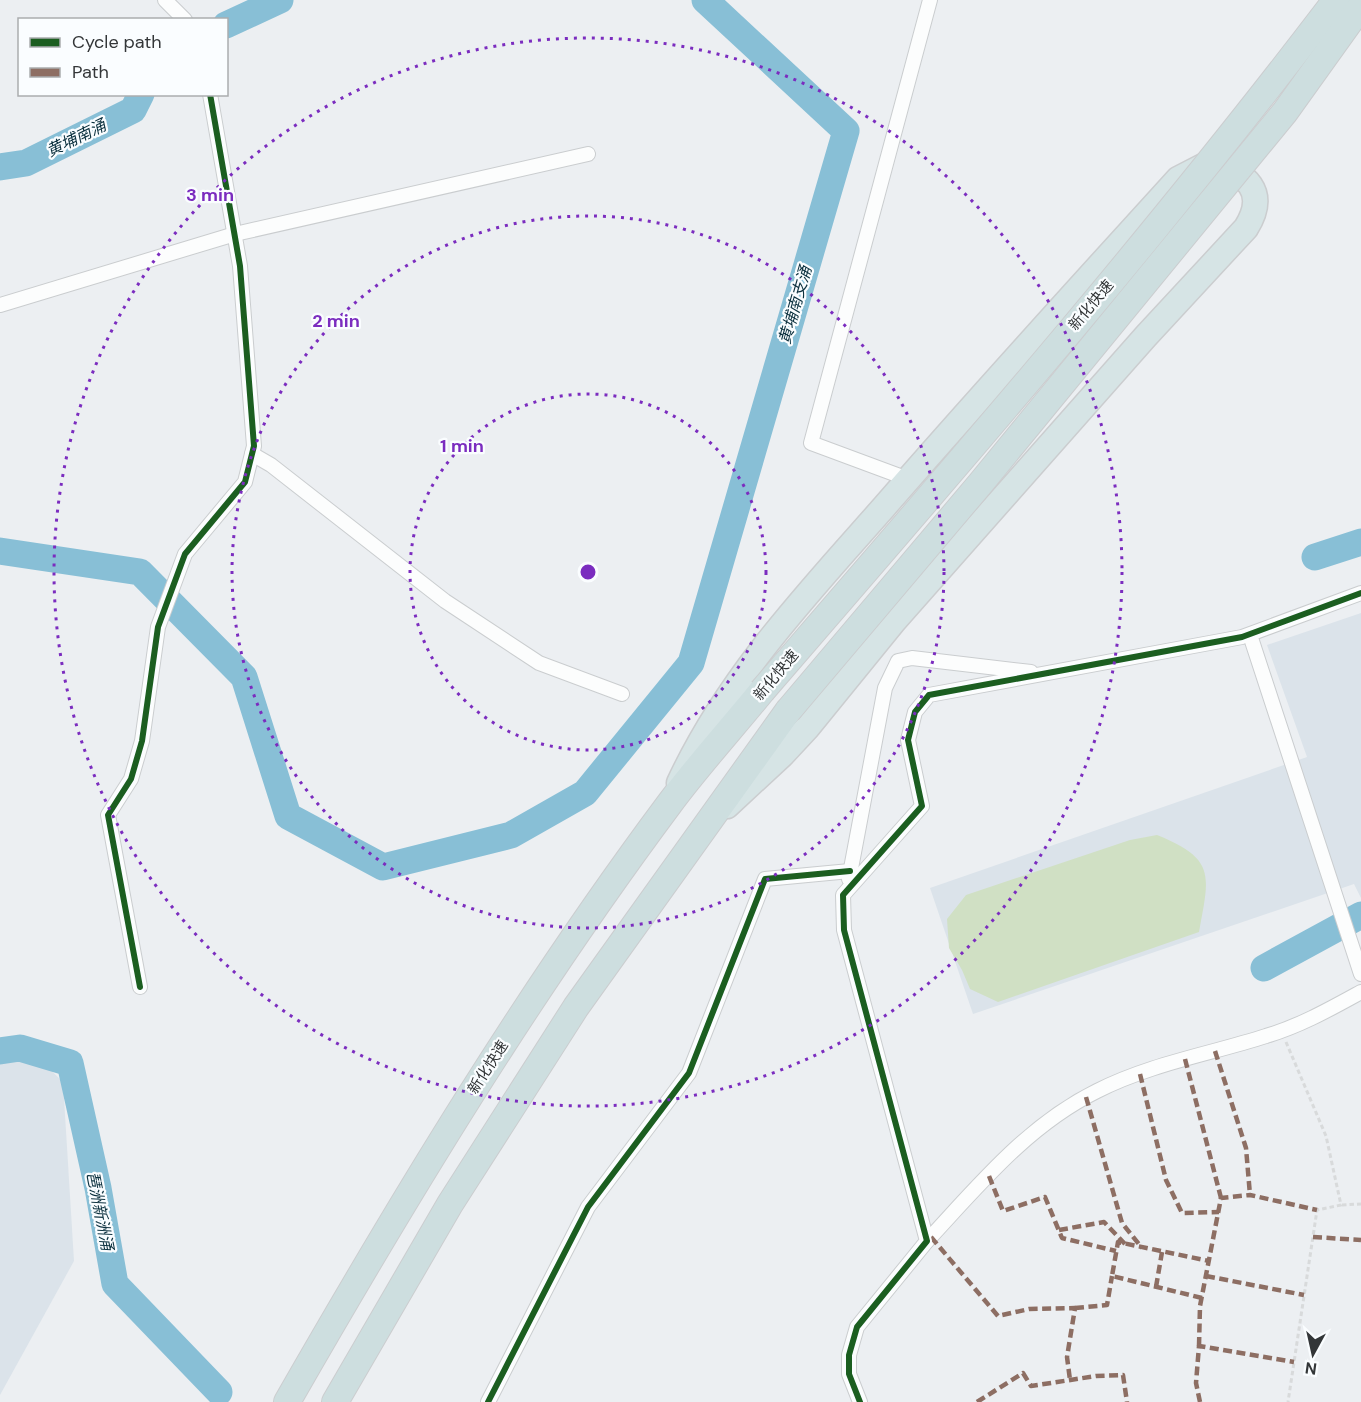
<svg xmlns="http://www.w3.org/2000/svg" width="1361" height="1402" viewBox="0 0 1361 1402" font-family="'DM Sans','Noto Sans SC',sans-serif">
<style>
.built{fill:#dbe3ea}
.green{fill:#d0e0c4}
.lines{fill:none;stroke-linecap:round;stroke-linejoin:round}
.river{stroke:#88bfd6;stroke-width:27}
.minor-casing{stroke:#cacdcf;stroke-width:16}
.trunk-casing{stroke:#cbcdcf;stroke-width:27}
.motorway-casing{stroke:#cbcdcf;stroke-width:28}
.path{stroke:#d8dadb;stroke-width:3;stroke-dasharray:4.5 3;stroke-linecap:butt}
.minor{stroke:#fcfdfd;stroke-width:14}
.trunk{stroke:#d6e4e5;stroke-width:24}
.motorway{stroke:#cddedf;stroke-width:26}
.motorway-bridge-casing{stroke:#cbcdcf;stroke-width:28;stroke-linecap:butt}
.motorway-bridge{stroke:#cddedf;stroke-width:26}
.quiet{stroke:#8d6e63;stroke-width:4.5;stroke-dasharray:9 4.5;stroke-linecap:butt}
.cycleway-casing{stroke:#fafdff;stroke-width:10}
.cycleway{stroke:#1b5e20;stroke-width:6}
.ring{fill:none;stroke:#7b2cbf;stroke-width:3;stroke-dasharray:3 6}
.labels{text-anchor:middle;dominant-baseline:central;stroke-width:4.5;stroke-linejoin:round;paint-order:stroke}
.street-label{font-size:15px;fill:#333638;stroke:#fafdff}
.water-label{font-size:16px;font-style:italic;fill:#0b303e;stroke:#fafdff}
.centre{fill:#7b2cbf;stroke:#fafdff;stroke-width:3}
.ring-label{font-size:18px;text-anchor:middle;font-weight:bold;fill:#7b2cbf;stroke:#fafdff;stroke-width:4.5;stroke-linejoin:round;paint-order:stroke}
</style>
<rect width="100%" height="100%" fill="#eceff2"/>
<g class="built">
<polygon points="1361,613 1361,898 1354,884 973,1014 930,888 1307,757 1267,645"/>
<polygon points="16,1058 38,1058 63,1082 74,1261 0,1395 0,1063"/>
</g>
<path class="green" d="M1157,835C1217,859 1209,876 1199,932L998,1002L970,989L962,970L949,948L947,919L966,895L1130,840Z"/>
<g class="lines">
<g class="river">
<polyline points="226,25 280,0"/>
<polyline points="0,167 26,163 133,110 141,94"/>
<polyline points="0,551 140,572 244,677 288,816 383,867 511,835 585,793 691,663 846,131 705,0"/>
<polyline points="1315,557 1361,542"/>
<polyline points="1264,968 1361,915"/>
<polyline points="0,1051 20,1048 70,1063 98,1188 115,1284 219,1392"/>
</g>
<defs>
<g id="minor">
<polyline points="165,0 185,20"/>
<polyline points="0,305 235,234 588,154"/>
<polyline points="252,454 271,465 445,601 539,663 622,694"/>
<polyline points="908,479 811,443 930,0"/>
<polyline points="1250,635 1361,974"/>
<polyline points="849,879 885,688 898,661 912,658 1031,672"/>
<polyline points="140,987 108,815 131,779 142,741 158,627 185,554 245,482 254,446 240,266 210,94"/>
<path d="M927,1241C979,1185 1028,1125 1097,1091C1150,1064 1210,1054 1266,1036C1300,1026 1330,1009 1361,992"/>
<polyline points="488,1402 588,1207 689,1073 765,879 850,871"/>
<polyline points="860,1402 849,1374 849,1355 857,1327 927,1241 844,930 843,895 922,806 908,740 915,712 929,695 1242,637 1361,593"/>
</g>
<path id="trunk" d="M679,783C728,677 808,593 884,507C980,396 1079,288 1178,179L1211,162C1246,173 1269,191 1246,228L1146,336L895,620L808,727L782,755L727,806"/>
<g id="motorway">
<path d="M287,1402C405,1196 528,993 670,803C699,764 732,728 762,691"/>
<polyline points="335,1402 450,1204 576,1007 788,711"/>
</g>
</defs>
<use href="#minor" class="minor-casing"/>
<use href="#trunk" class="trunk-casing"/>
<use href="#motorway" class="motorway-casing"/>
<g class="path">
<polyline points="1286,1042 1326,1136 1341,1205 1317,1210 1288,1402"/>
<polyline points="1342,1205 1361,1204"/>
</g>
<use href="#minor" class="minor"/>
<use href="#trunk" class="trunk"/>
<use href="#motorway" class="motorway"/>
<defs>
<g id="motorway-bridge">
<path d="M762,691C958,464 1155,238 1336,0"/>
<polyline points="788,711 980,484 1285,112 1361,6"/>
</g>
</defs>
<use href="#motorway-bridge" class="motorway-bridge-casing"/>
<use href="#motorway-bridge" class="motorway-bridge"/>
<g class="quiet">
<polyline points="1215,1051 1246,1148 1250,1195"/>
<polyline points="1185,1059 1221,1198"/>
<polyline points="1140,1074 1166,1180 1182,1213 1219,1212"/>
<polyline points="1086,1097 1122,1223 1142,1248"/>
<polyline points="989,1176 1003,1211 1045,1197 1062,1238 1116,1251"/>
<polyline points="1059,1230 1104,1222 1125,1244"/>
<polyline points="931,1237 998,1316 1029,1309 1075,1308 1067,1357 1070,1380"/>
<polyline points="1313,1237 1361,1240"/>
<polyline points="1206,1276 1304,1295"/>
<polyline points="1156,1287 1162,1252"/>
<polyline points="1202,1298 1112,1276 1118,1242 1209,1261"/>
<polyline points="1075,1308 1107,1305 1112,1276"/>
<polyline points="1199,1346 1200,1306 1221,1198 1250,1195 1317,1210"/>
<polyline points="977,1402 1023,1373 1031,1386 1096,1376 1123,1375 1127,1402"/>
<polyline points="1200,1402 1196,1383 1199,1346 1294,1362"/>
</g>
<defs>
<g id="cycleway">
<polyline points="140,987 108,815 131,779 142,741 158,627 185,554 245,482 254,446 240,266 210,94"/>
<polyline points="488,1402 588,1207 689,1073 765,879 850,871"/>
<polyline points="860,1402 849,1374 849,1355 857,1327 927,1241 844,930 843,895 922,806 908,740 915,712 929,695 1242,637 1361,593"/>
</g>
</defs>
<use href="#cycleway" class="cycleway-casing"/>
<use href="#cycleway" class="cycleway"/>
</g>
<g class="ring">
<circle cx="588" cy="572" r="178"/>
<circle cx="588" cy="572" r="356"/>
<circle cx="588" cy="572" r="534"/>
</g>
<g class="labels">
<g class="street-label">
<text transform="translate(1091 305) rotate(-50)">新化快速</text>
<text transform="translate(776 675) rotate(-50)">新化快速</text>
<text transform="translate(488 1067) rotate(-57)">新化快速</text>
</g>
<g class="water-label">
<text transform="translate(76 138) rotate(-26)">黄埔南涌</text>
<text transform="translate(795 305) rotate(-74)">黄埔南支涌</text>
<text transform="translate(100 1211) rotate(79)">琶洲新洲涌</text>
</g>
</g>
<circle cx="588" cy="572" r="9" class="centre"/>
<g class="ring-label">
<text x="210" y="201">3 min</text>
<text x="336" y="327">2 min</text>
<text x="462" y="452">1 min</text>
</g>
<rect x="18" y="18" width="210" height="78" fill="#fafdff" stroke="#aaadaf" stroke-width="1.5"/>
<rect x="30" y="38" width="30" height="9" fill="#1b5e20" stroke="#aaadaf" stroke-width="1.5"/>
<text x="72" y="48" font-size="18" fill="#333638">Cycle path</text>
<rect x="30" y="68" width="30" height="9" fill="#8d6e63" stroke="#aaadaf" stroke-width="1.5"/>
<text x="72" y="78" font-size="18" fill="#333638">Path</text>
<g transform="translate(1313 1354) rotate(188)" stroke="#fafdff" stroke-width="4.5" paint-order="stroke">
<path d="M0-4.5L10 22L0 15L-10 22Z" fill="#333638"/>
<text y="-9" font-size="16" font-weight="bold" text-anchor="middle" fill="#333638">N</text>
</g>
</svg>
